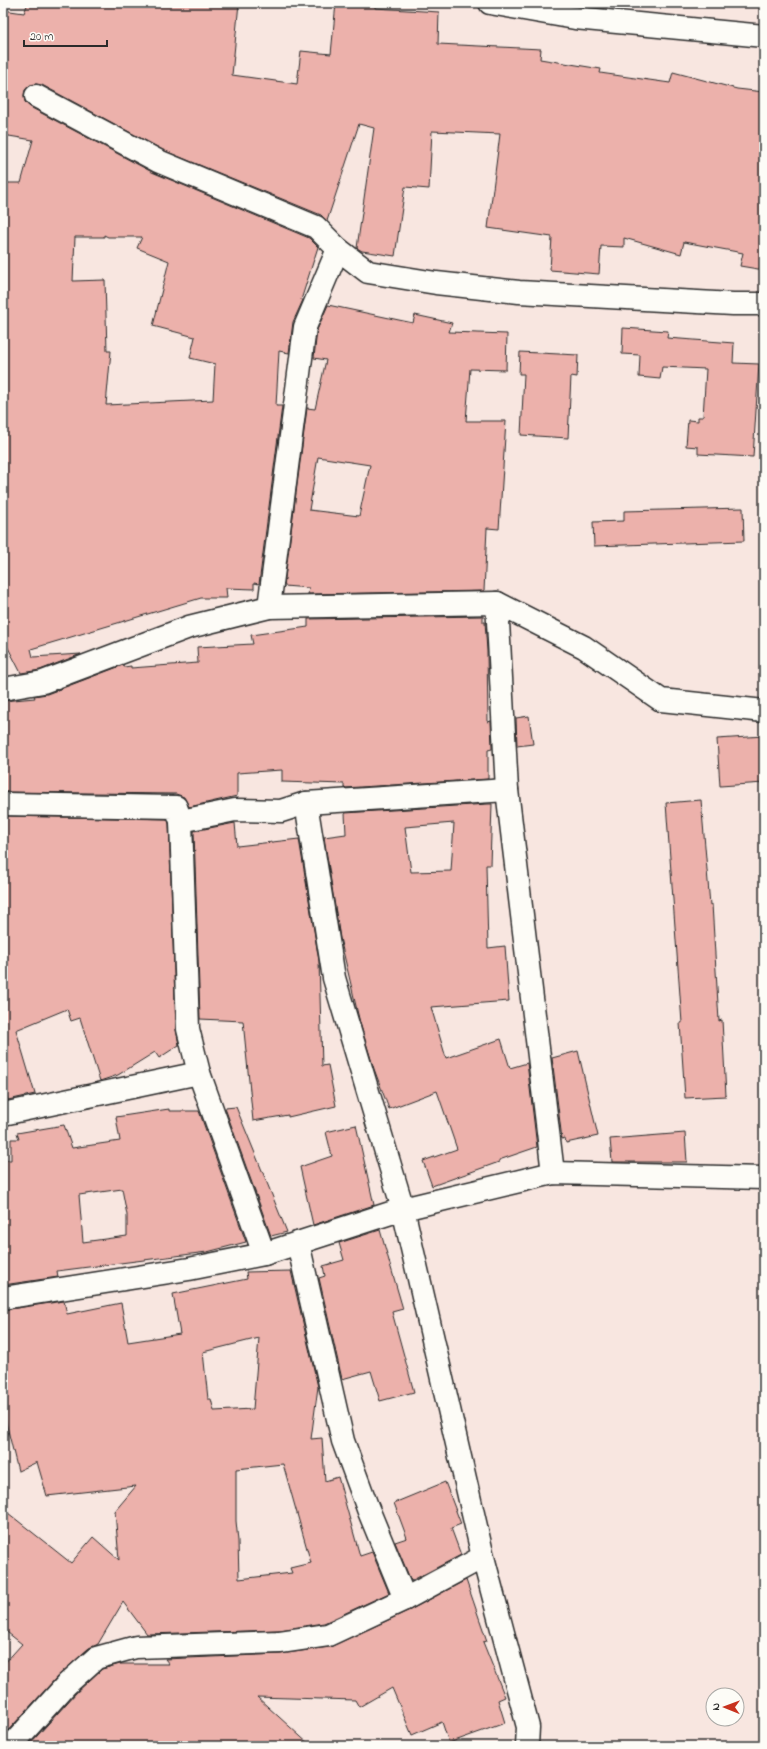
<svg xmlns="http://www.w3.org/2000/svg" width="767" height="1749" viewBox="0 0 767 1749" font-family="'Indie Flower',sans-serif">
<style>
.building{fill:#ecb1ab;stroke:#2b2b2b;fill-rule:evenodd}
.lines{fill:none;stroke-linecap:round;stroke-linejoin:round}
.minor-casing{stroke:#2b2b2b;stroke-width:25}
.minor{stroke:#fdfcf7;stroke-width:22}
</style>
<rect width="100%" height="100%" fill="#f8e6e0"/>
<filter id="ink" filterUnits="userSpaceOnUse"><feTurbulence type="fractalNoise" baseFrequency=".025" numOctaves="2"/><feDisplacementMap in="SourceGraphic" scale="8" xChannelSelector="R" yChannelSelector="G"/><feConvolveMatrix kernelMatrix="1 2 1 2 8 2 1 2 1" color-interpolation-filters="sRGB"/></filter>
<g filter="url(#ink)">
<g class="building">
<path d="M28,3H239L232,75L297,84L301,51L331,54L336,3H375V8L439,12L438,44L541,49L540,59L601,69L600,73L670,83L673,72L737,89L764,92V270L740,266L743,253L684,242L681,254L624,238V247L601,246L599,274L550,270L552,237L488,228L500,134L432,131L429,189L405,187L395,256L362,251L357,248L374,128L359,124L327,221L321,215L163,150L42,85L36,84L30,85L25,90L24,96L25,102L30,107L152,172L309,238L318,247L301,300H303L293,322L289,353L279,351L276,406H282L259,584L254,583V589L226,588L227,598H201L31,649L33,657L81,654L40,670L21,673L3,638V183H21L33,140L3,135V10L24,13ZM104,235L108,237H142L137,248L169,261L153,326L195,337L190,358L215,364L213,400L106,405L111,351H107L105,280L73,281L75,237H104Z"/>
<path d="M328,305L413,323L415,315L452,323L449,332L507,334L506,370L470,369L466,421H506L499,529L487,528L484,591L308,594L309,588L284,586L307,408L315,409L326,360L314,358L317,330ZM318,457L370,465L359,516L309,510Z"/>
<polygon points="623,328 668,331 667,338 734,343 733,363 759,364 753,457 698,454 698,447 686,446 688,420 698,421 698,417 703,417 706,369 662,367 660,379 639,377 640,355 622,354"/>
<polygon points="520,352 578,355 577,377 571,376 568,438 521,435 524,374 519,374"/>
<polygon points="743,508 744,541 594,546 593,522 624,521 624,511"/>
<polygon points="483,616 483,622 485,622 487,651 488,722 491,721 492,749 488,750 488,779 344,788 344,784 282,782 282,770 237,773 237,796 189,807 184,797 176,794 3,792 3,701 35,698 34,696 47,694 123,665 124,667 131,666 131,668 198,663 197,647 253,644 251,635 308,627 308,619"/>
<polygon points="529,716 533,744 517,746 516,718"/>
<polygon points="764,736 764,783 720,786 717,739"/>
<polygon points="701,800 710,905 712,904 719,1021 722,1020 726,1096 685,1098 680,1023 682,1023 666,803"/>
<path d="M488,804H492L490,865H486L488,948L505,946L509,1001L431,1007L446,1058L501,1039L510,1068L527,1063L537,1147L499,1160V1162L432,1186L423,1161L457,1149L437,1091L389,1109L374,1069L360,1023L340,938L324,837L346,834L345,813ZM454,823L451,871L411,872L405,827Z"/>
<polygon points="3,816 167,819 169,823 176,1029 179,1045 159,1058 155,1052 118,1075 100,1081 80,1018 71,1021 67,1009 16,1030 35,1094 8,1100 3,1086"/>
<polygon points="235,823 237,846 299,839 319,961 322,1066 328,1065 336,1106 288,1117 288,1115 253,1121 243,1021 200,1019 194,831"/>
<polygon points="578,1051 598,1136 566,1143 565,1138 562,1139 552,1058"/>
<polygon points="236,1107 252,1146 287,1232 271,1236 225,1108"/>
<path d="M169,1109V1111H199L246,1242L207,1252L57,1271L58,1277L3,1285V1160H11V1139H19L17,1133L64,1125L72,1148L120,1141L116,1117ZM122,1189L127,1215V1236L83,1242L79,1195Z"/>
<polygon points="356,1125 374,1205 313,1225 300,1167 332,1156 326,1132"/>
<polygon points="685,1133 687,1162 612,1162 610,1139"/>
<polygon points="380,1230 403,1309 392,1312 414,1392 380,1401 371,1371 342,1379 319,1278 325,1276 323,1266 344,1260 339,1243"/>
<path d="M291,1271L318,1387L311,1439L322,1438L325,1481L338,1477L360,1556L372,1552L389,1593L324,1623L279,1630L147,1634L123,1602L98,1644L88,1649L59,1675L3,1736V1665L22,1644L3,1629V1509L71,1563L93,1537L119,1560L115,1511L136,1486L47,1496L37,1462L18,1471L3,1410V1310L64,1301L67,1314L121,1303L128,1342L180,1334L173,1294L247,1279L246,1272ZM259,1338L253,1409L214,1411L211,1399H208L203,1352ZM283,1464L311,1563L290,1568L292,1573L239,1579L238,1541L236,1521V1469Z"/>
<polygon points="445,1482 461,1524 451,1528 461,1555 411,1581 395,1542 407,1538 394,1503"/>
<polygon points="466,1580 487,1641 483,1642 505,1697 498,1700 505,1723 449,1743 442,1722 412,1735 392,1688 359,1707 355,1700 257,1697 311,1746 28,1746 76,1693 102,1669 120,1664 169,1664 165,1659 281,1654 330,1647 410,1610"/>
</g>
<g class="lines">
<defs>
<g id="minor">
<polyline points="490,3 575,18 764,36"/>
<polyline points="36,96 158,161 316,227 338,249 368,272 436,283 519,292 733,304 764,304"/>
<polyline points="497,603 507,790 553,1173"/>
<polyline points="269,607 305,327 338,249"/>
<polyline points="3,689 43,682 189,627 269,607 497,603 584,647 661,700 764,711"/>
<polyline points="306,803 334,978 403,1209 483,1557 528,1727 527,1746"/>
<polyline points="3,804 176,807 181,821 188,1029 199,1073 264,1254"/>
<polyline points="181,821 235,810 281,811 306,803 507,790"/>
<polyline points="3,1114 199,1073"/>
<polyline points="298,1243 343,1441 368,1509 405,1599"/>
<polyline points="3,1298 189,1269 264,1254 403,1209 553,1173 764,1178"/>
<polyline points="11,1746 67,1684 96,1658 136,1647 280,1642 328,1635 405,1599 483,1557"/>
</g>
</defs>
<use href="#minor" class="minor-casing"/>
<use href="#minor" class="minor"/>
</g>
</g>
<rect width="767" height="1749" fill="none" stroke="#fdfcf7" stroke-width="16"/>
<rect x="8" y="8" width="751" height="1733" fill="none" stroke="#2b2b2b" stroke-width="1.5" filter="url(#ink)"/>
<g transform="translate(725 1707) rotate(271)"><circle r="19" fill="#fdfcf7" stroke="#a9a8a5"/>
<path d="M0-3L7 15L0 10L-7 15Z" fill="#c8321e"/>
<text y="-6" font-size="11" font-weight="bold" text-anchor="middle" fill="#2b2b2b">N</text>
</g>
<path d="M24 40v6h83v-6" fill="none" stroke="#2b2b2b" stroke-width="2"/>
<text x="30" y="40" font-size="12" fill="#2b2b2b" stroke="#fdfcf7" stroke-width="3" paint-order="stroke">20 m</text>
</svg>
